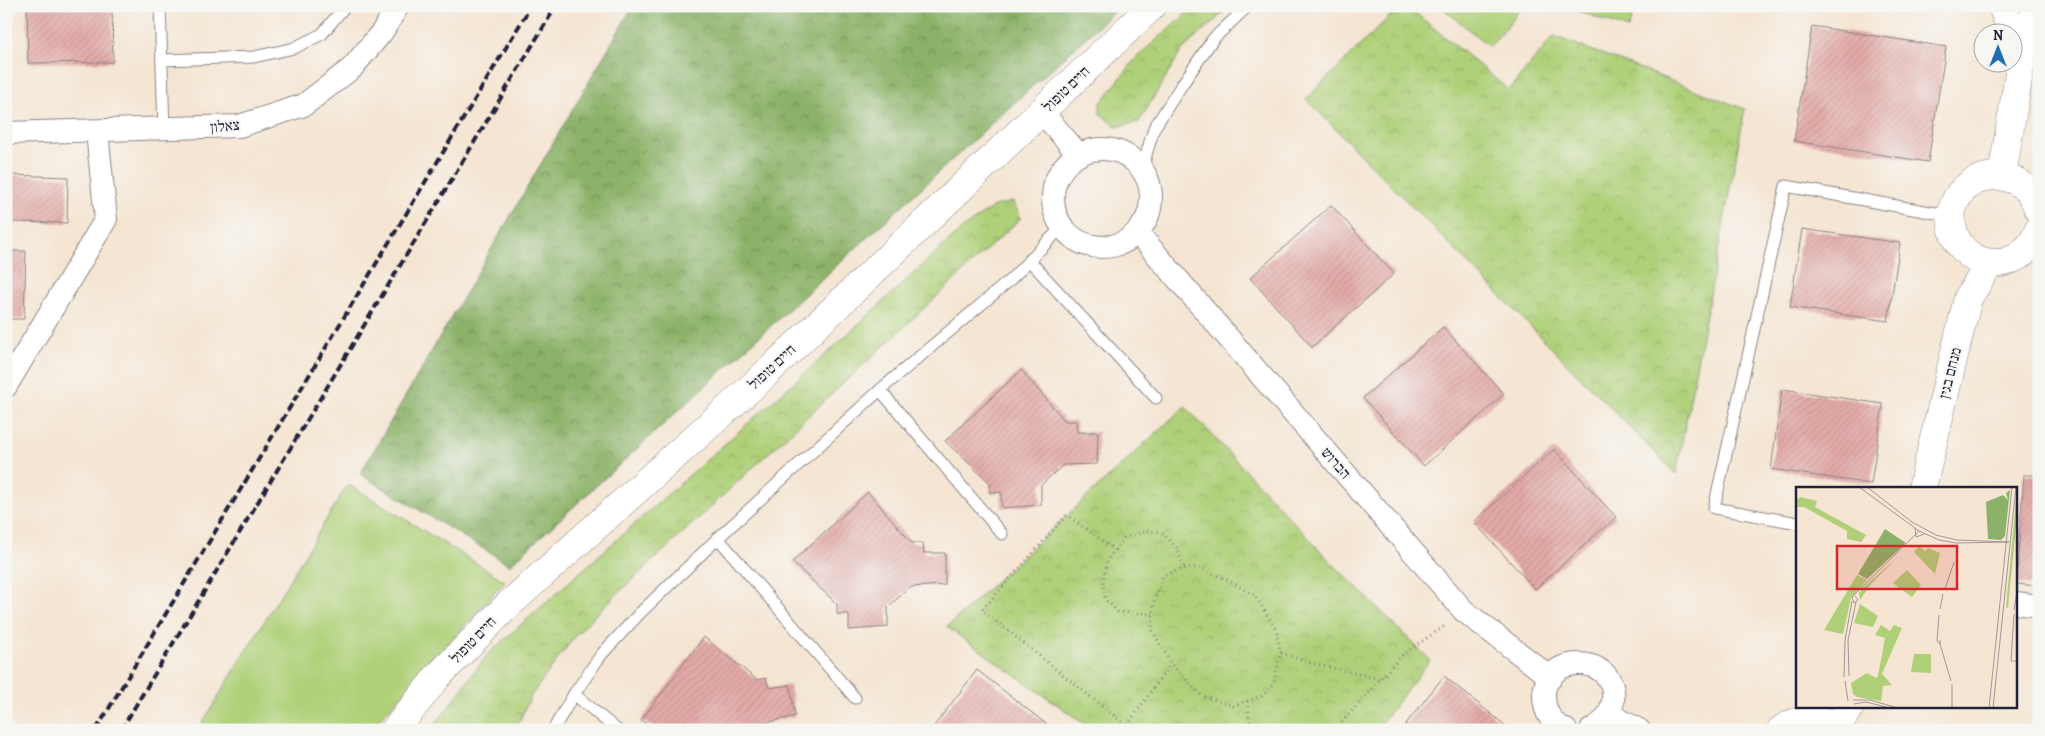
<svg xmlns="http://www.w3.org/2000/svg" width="2045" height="736" viewBox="0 0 2045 736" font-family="Alegreya,'Frank Ruhl Libre',serif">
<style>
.grass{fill:#afd078;stroke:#68795a}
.forest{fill:url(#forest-crowns);stroke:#566a52}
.park{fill:url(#park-crowns);stroke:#68795a}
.building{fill:url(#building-hatch)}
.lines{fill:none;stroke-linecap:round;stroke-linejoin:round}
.service-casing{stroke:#8c8486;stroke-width:13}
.minor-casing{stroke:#8c8486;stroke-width:24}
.tertiary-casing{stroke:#8c8486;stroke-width:29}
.secondary-casing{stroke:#8c8486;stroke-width:29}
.path{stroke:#8c8486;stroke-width:3;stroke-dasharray:1 4;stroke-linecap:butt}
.service{stroke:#fff;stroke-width:11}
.minor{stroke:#fff;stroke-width:22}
.tertiary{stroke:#fff;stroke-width:28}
.secondary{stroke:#fff;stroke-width:28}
.rail{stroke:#22223b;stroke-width:4;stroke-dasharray:8 4;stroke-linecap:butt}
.labels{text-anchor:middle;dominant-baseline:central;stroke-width:4;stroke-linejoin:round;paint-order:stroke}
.street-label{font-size:15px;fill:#22223b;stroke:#f6f6f2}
.inset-road{fill:none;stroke:#a19796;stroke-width:1}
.view{fill:#d62828;fill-opacity:0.15;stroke:#d62828;stroke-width:2.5}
.inset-edge{fill:none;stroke:#22223b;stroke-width:2.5}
</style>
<defs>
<pattern id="forest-crowns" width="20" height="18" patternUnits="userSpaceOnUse" patternTransform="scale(1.25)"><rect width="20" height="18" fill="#8bb268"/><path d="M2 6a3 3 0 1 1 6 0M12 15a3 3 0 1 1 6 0" fill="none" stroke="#719057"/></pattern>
<pattern id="park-crowns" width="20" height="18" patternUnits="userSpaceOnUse" patternTransform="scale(1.25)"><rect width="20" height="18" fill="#afd078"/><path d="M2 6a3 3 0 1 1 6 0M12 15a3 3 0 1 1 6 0" fill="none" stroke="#96b269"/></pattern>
<pattern id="building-hatch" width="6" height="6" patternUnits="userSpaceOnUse" patternTransform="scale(1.25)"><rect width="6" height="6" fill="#e3aaa7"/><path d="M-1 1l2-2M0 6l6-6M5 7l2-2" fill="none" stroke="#c29291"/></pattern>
</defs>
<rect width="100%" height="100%" fill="#f6f6f2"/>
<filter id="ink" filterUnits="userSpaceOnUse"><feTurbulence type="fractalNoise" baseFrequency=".02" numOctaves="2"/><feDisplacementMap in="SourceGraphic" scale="10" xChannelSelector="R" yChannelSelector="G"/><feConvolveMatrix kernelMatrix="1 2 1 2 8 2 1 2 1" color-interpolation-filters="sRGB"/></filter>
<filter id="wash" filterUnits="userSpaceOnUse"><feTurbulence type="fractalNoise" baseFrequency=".0096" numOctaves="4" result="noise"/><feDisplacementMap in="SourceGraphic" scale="20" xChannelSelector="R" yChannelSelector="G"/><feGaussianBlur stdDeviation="1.12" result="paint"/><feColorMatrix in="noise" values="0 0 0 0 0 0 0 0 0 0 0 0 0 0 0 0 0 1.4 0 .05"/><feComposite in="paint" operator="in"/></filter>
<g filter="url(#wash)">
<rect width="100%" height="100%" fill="#f5e5d2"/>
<g class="grass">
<polygon points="1440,6 1523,6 1490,47"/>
<polygon points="1577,6 1636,6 1628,29 1576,10"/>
<polygon points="348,484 505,581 393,705 368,730 198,730"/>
</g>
<polygon class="forest" points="633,6 1120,6 510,565 360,474"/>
<g class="park">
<polygon points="1195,6 1231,6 1182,50 1139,122 1116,127 1100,114 1100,104 1137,57"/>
<polygon points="1400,6 1407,6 1509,90 1554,36 1745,109 1676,474 1306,99"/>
<polygon points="1013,202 1021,218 602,608 574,637 532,694 515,730 431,730 488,654 825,355 962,229 994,206"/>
<polygon points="1185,406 1330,561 1430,660 1376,730 1093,730 947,627"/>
</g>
<g id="blocks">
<g class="building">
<polygon points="27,6 112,6 113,62 28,63"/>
<polygon points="1812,26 1946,47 1928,162 1794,141"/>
<polygon points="9,175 68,177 67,223 8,222"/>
<polygon points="1331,205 1394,274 1312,347 1250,278"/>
<polygon points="1802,229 1900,243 1888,321 1790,307"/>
<polygon points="6,251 26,251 24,319 6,319"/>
<polygon points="1443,327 1504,394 1424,466 1363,398"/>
<polygon points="1021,370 1065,421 1076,421 1077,432 1098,432 1097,464 1063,465 1041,485 1041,505 1002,508 1001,492 990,493 990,483 945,441"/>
<polygon points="1782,389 1883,404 1871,484 1771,469"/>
<polygon points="1554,449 1616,517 1535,589 1474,522"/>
<polygon points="2024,475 2039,475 2039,586 2016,584"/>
<polygon points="868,492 912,543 923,543 924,553 945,553 945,585 910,587 888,607 888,627 849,630 849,614 837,614 837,604 792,562"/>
<polygon points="704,637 757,680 766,678 769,688 790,685 795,716 761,724 757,730 656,730 641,720"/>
<polygon points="977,670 1054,730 931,730"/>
<polygon points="1444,676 1511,730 1401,730"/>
</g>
</g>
</g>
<g filter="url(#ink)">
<use href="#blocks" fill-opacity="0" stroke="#8c8486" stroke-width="1"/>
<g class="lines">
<defs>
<g id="service">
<polyline points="160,6 164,129"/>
<polyline points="162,60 254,57 294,48 322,34 345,6"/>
<polyline points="1142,169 1154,128 1181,86 1213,39 1248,6"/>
<polyline points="1029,260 1156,398"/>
<polyline points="880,390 1002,534"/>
<polyline points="1798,523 1714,508 1786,186 1952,216"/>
<polyline points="718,538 855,698"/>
<polyline points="574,694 617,730"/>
<polyline points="553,730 574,694 601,655 640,613 718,538 880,390 1010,280 1063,226"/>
</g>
<g id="minor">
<polyline points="1042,112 1079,155"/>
<polyline points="6,133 239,126 304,105 352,68 382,32 398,6"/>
<circle cx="1102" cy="198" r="49"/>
<polyline points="1137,232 1464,611 1551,678"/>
<polyline points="6,386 106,219 97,132"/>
<polyline points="2016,603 2039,606"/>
<polyline points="1609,714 1639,730"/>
<path d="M1566,730C1555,726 1547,716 1545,705C1534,652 1619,650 1613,701C1611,714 1603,724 1591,730"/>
</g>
<g id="tertiary">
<polyline points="2002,176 2025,37"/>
<path d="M2039,211C2017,146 1933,182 1955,236C1959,246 1968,256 1979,260C2006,270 2030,254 2039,229"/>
<polyline points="1922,488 1968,298 1990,263"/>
<polyline points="1836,727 1850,707"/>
<polyline points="395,730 438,676 507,606 755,384 1152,6"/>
<path d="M1781,730C1799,717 1821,714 1839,730"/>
</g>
<g id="secondary">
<polyline points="2002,6 2012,32"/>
<polyline points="2025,31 2039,8"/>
<polyline points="2012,33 2022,59"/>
</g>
</defs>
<use href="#service" class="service-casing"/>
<use href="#minor" class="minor-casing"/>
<use href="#tertiary" class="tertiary-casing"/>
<use href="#secondary" class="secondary-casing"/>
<g class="path">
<polyline points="1115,550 1067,515 982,610 1132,730"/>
<polygon points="1184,568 1201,568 1228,580 1254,595 1275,627 1281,653 1273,685 1262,696 1233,706 1201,695 1171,664 1152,630 1154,602 1163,576"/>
<polyline points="1153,614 1118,612 1105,599 1103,580 1108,559 1124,538 1146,531 1161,532 1177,548 1184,568"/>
<polyline points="1281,653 1311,663 1380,679"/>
<polyline points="1247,701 1251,730"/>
<polyline points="1127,725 1171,664"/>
<polyline points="1335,730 1402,655 1446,625"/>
</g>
<use href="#service" class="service"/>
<use href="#minor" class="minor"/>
<use href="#tertiary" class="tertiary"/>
<use href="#secondary" class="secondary"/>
<g class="rail">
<polyline points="96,730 531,6"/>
<polyline points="121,730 556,6"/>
</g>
</g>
</g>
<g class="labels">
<g class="street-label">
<text transform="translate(1066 89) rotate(-44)">חיים טופול</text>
<text transform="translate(225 126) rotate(-5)">צאלון</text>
<text transform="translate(772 367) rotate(-43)">חיים טופול</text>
<text transform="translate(1950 373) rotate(-76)">מנחם בגין</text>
<text transform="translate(1336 463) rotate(49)">הברוש</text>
<text transform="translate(473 640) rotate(-46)">חיים טופול</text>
</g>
</g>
<g transform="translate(1796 487)">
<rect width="221" height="221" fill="#f5e5d2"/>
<path d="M61,88L71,93L55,111L47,147L28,143ZM64,117L82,129L77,140L58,136ZM85,138L94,144L98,138L106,141L86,187L96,198L87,199L85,214L61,210L57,207L55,196L71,186L80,191L82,189L89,151L79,148Z" fill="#afd078"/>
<path d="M214,3L209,49L205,53L192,52L190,15L207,8L212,13L210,6ZM89,42L110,56L71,92L62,87Z" fill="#8bb268"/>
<path d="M221,2V30L212,121L210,120ZM5,10L21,14L19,20L70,48L65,55L51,52V44L8,20H1L0,25V13ZM123,59L129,64L132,61L144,66L139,87L118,65ZM101,71L75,97L64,113L63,106L70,98ZM111,83L125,98L116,110L97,96ZM118,167H135V186L115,185Z" fill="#afd078"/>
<path class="inset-road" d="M63,0L123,44L143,53L160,56L213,55L161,53L140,48L116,35L71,0M119,41L120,50L128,47M149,102L158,75M59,109L62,113L58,116L56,110L123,44M144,122L147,107M218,123L222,99M218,127L215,174H222M143,128L141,154L144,157V153M144,157L155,194M53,189L52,153L60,115M48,190L49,153L56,114M49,194L52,214M156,197V221M57,213H74L102,221M58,217L70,215L94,221M193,221L216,0M197,221L220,0"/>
<path class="view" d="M41,59H161V102H41Z"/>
<rect width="221" height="221" class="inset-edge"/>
</g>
<rect width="2045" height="736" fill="none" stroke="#f6f6f2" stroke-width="25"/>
<g transform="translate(1998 48)"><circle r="24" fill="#f6f6f2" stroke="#a1a1a9"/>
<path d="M0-4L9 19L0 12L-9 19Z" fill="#1f6fb2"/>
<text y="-8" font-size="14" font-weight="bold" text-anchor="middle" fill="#22223b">N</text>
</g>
</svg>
